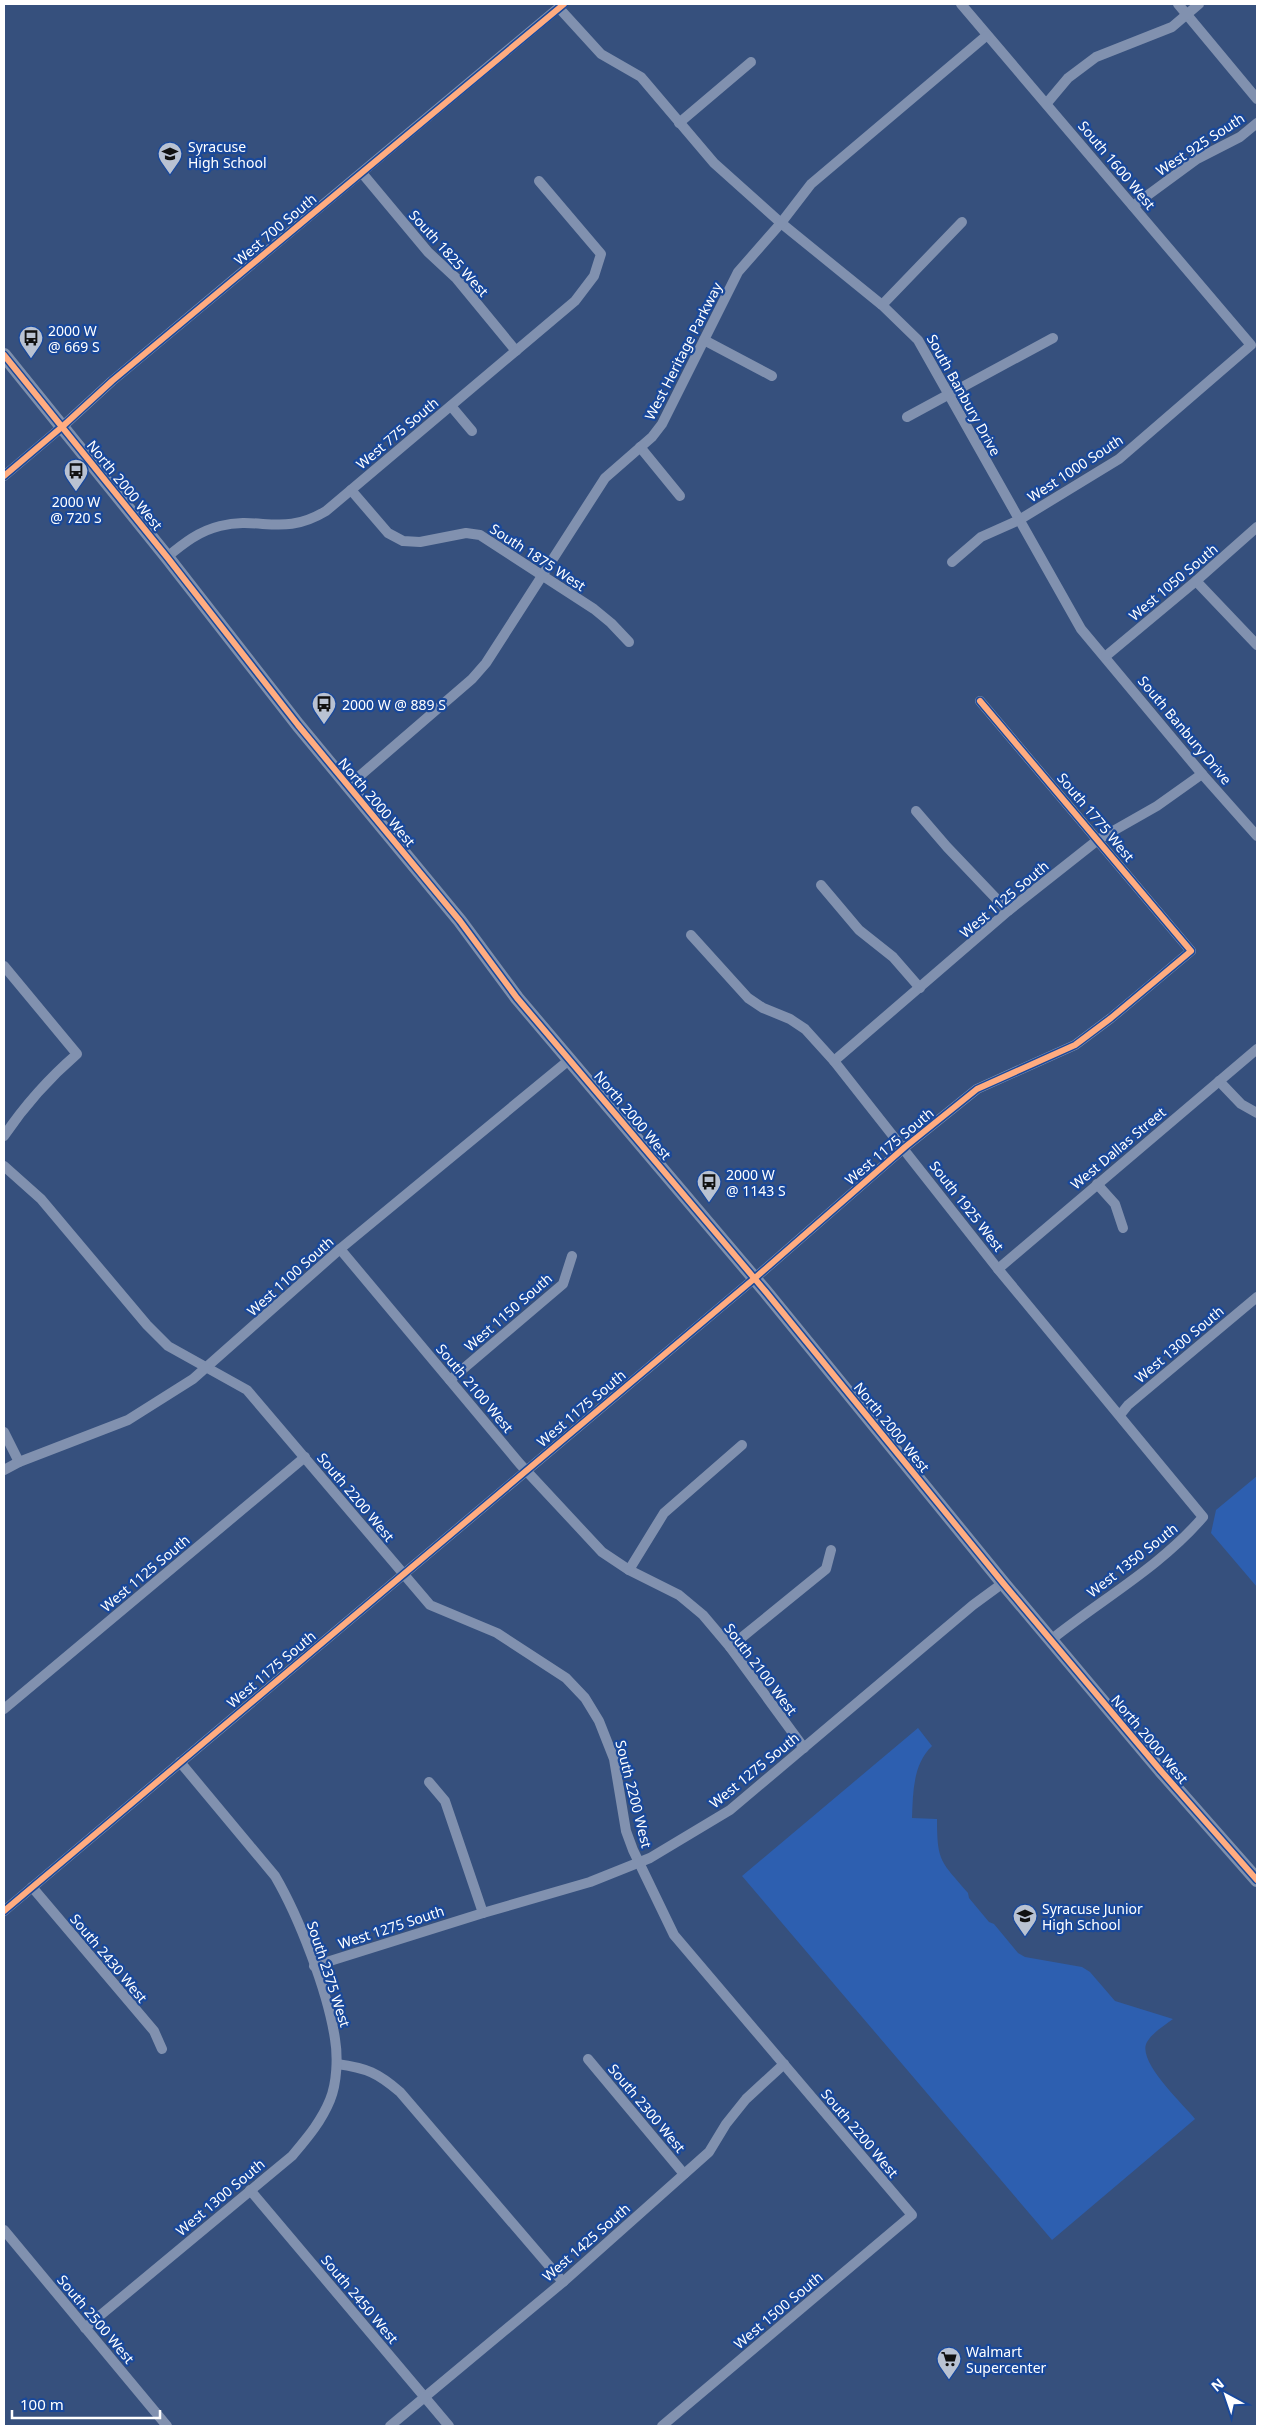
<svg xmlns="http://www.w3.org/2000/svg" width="1261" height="2430" viewBox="0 0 1261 2430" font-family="'Noto Sans',sans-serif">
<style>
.green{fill:#2d5fb0}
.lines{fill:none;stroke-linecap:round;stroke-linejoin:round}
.minor{stroke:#8191af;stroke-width:10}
.major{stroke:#7f90ad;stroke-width:14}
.cycleway-casing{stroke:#19489a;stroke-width:9}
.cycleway{stroke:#ffac80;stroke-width:6}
.labels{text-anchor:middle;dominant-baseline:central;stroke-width:4.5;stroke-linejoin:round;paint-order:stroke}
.street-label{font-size:14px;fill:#fff;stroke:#19489a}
.poi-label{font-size:14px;fill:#fff;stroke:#19489a;text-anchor:start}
</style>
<rect width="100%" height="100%" fill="#36507d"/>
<g class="green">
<polygon points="1257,1476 1257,1587 1211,1533 1216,1510"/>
<path d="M918,1728L932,1746C913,1764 913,1792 912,1818L937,1819C937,1863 941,1861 968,1893L969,1898L989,1922L994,1924L1018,1953L1025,1957L1082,1967L1090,1972L1115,2001L1173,2019C1165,2025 1152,2033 1147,2042C1136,2061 1183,2104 1195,2119L1052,2240L742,1876Z"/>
</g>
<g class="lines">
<g class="minor">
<polyline points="1178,4 1257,99"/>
<polyline points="559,8 601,54 641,77 714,163 781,223 882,305 918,340 1081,629 1202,774 1257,836"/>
<polyline points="1047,103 1068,78 1096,57 1172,27 1199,4"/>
<polyline points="679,123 751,62"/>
<polyline points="362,173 428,252 456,278 516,351"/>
<polyline points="1133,206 1197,159 1240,137 1257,123"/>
<polyline points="882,305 962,222"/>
<polyline points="704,340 772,376"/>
<polyline points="451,406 472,431"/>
<polyline points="907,417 1053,338"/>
<polyline points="640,447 680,496"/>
<polyline points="4,476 63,426 112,381 563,4"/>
<polyline points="351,490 388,533 403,541 420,542 466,533 480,535 594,609 611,623 629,642"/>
<path d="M167,557C184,543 199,531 220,526C261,516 283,537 326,511L575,301L594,276L601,254L539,181"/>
<polyline points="952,562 981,537 1019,520 1119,459 1251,345 961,4"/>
<polyline points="1196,581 1257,645"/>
<polyline points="1106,656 1196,581 1257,527"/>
<polyline points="348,786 472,679 486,663 605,478 652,437 662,424 738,272 781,223 811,184 986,36"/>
<polyline points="916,811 947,847 1008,911"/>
<polyline points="821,885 859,930 893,957 920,988"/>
<path d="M691,935L748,998L763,1008L790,1019L805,1029L834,1061L998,1269L1203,1517C1160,1567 1102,1599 1052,1639"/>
<path d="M4,966L77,1054C48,1079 25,1105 4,1136"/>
<polyline points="834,1061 1008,911 1099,839 1157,806 1202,774"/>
<polyline points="1219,1081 1241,1104 1257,1113"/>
<polyline points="4,1166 41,1199 147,1325 168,1346 247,1390 430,1605 497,1633 566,1678 585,1698 599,1721 614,1759 626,1831 633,1850 674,1935 912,2215 662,2426"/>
<polyline points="1097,1184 1115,1204 1123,1228"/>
<polyline points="340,1249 520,1464 602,1552 629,1570 679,1595 703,1615 730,1647 804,1748"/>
<polyline points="998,1269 1257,1049"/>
<polyline points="450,1380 563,1284 572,1256"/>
<polyline points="1120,1415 1128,1405 1257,1297"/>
<polyline points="4,1432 19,1462"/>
<polyline points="4,1470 19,1462 128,1420 193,1379 340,1249 569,1060"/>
<polyline points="629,1570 664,1513 742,1445"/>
<polyline points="730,1647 826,1569 831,1550"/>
<polyline points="4,1709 305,1457"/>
<polyline points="429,1782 445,1801 483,1913"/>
<polyline points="32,1887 154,2031 162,2049"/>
<polyline points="4,1911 755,1278 905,1147 977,1089 1075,1045 1111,1018 1191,951 980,701"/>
<polyline points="314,1966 483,1913 590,1882 650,1858 730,1810 973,1605 1003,1583"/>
<polyline points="588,2059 684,2174"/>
<path d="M337,2064C367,2068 378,2073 400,2092L563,2282"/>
<polyline points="250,2190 449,2426"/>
<polyline points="4,2230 167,2426"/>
<path d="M85,2328L292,2156C307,2138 321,2122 330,2100C337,2083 338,2057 335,2039C328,1992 299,1917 275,1876L180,1762"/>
<polyline points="390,2426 563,2282 709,2152 726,2124 746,2099 784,2064"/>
</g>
<polyline class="major" points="4,355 167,557 298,725 460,921 517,998 766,1292 1003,1583 1161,1771 1257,1880"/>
<defs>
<g id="cycleway">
<polyline points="4,355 167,557 298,725 460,921 517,998 766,1292 1003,1583 1161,1771 1257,1880"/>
<polyline points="4,476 63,426 112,381 564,4"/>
<polyline points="4,1911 755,1278 905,1147 977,1089 1075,1045 1111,1018 1191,951 980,701"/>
</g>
</defs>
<use href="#cycleway" class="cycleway-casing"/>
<use href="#cycleway" class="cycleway"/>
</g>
<defs>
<symbol id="school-pin" viewBox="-11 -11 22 30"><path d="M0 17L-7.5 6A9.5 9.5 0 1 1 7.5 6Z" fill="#b9c2d2" stroke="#19489a"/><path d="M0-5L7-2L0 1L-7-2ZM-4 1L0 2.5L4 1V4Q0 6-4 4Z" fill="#111"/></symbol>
<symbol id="bus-pin" viewBox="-11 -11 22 30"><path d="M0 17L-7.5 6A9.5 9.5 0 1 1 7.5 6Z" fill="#b9c2d2" stroke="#19489a"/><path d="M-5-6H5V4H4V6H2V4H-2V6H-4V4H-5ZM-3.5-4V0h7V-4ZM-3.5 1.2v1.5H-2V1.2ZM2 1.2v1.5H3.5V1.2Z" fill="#111"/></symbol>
<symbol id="supermarket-pin" viewBox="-11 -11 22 30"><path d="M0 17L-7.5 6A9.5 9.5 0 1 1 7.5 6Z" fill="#b9c2d2" stroke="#19489a"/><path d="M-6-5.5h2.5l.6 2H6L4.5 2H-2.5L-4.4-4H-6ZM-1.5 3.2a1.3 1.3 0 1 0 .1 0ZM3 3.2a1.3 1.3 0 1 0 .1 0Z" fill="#111"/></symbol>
</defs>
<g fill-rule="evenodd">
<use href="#school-pin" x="156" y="140" width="28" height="38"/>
<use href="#bus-pin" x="17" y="324" width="28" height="38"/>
<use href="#bus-pin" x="62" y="457" width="28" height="38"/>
<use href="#bus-pin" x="310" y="690" width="28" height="38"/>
<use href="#bus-pin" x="695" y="1168" width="28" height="38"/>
<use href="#school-pin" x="1011" y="1902" width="28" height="38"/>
<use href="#supermarket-pin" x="935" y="2345" width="28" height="38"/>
</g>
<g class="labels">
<g class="street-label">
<text transform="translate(1200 144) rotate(-33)">West 925 South</text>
<text transform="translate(1117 165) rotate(50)">South 1600 West</text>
<text transform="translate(275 229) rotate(-40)">West 700 South</text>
<text transform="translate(449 253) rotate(48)">South 1825 West</text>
<text transform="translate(683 351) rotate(-63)">West Heritage Parkway</text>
<text transform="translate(964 395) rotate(61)">South Banbury Drive</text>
<text transform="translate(397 433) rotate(-40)">West 775 South</text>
<text transform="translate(1075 468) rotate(-33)">West 1000 South</text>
<text transform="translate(125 485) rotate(51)">North 2000 West</text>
<text transform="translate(538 557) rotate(33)">South 1875 West</text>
<text transform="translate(1173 582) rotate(-40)">West 1050 South</text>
<text transform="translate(1185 730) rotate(50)">South Banbury Drive</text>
<text transform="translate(377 802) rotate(50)">North 2000 West</text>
<text transform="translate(1096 817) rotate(50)">South 1775 West</text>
<text transform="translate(1004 899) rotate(-40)">West 1125 South</text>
<text transform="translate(633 1115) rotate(50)">North 2000 West</text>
<text transform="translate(889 1146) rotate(-40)">West 1175 South</text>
<text transform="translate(1118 1148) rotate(-40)">West Dallas Street</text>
<text transform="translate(967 1206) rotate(52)">South 1925 West</text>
<text transform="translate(290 1276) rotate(-42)">West 1100 South</text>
<text transform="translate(508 1312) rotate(-41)">West 1150 South</text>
<text transform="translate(1179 1344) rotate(-40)">West 1300 South</text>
<text transform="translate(475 1388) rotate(50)">South 2100 West</text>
<text transform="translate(581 1408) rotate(-40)">West 1175 South</text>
<text transform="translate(892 1427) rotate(51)">North 2000 West</text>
<text transform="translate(356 1497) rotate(50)">South 2200 West</text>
<text transform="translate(1132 1560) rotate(-38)">West 1350 South</text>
<text transform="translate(145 1573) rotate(-40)">West 1125 South</text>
<text transform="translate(271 1669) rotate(-40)">West 1175 South</text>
<text transform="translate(761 1669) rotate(53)">South 2100 West</text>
<text transform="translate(1150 1739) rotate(50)">North 2000 West</text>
<text transform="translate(754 1770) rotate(-39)">West 1275 South</text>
<text transform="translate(634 1794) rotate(76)">South 2200 West</text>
<text transform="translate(391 1927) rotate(-18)">West 1275 South</text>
<text transform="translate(109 1958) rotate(50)">South 2430 West</text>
<text transform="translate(329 1974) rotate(72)">South 2375 West</text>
<text transform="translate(647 2108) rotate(50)">South 2300 West</text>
<text transform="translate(860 2133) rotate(50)">South 2200 West</text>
<text transform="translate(220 2197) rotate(-40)">West 1300 South</text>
<text transform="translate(586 2242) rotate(-41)">West 1425 South</text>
<text transform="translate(360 2299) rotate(50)">South 2450 West</text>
<text transform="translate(778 2310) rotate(-40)">West 1500 South</text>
<text transform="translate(96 2319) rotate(50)">South 2500 West</text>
</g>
<g class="poi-label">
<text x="188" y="146">Syracuse<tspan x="188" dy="16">High School</tspan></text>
<text x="48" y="330">2000 W<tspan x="48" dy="16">@ 669 S</tspan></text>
<text x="76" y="501" text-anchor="middle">2000 W<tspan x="76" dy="16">@ 720 S</tspan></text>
<text x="342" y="704">2000 W @ 889 S</text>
<text x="726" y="1174">2000 W<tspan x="726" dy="16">@ 1143 S</tspan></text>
<text x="1042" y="1908">Syracuse Junior<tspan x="1042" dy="16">High School</tspan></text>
<text x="966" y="2351">Walmart<tspan x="966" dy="16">Supercenter</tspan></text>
</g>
</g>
<rect width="1261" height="2430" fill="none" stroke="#ffffff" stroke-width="10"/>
<g transform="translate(1226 2395) rotate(320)" stroke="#19489a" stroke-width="4" paint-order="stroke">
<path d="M0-4L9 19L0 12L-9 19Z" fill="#ffffff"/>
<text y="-8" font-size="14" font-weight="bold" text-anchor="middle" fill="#ffffff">N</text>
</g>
<path d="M12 2410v8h148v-8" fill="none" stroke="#ffffff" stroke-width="2.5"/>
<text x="20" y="2410" font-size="15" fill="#ffffff" stroke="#19489a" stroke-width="4" paint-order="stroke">100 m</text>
</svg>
